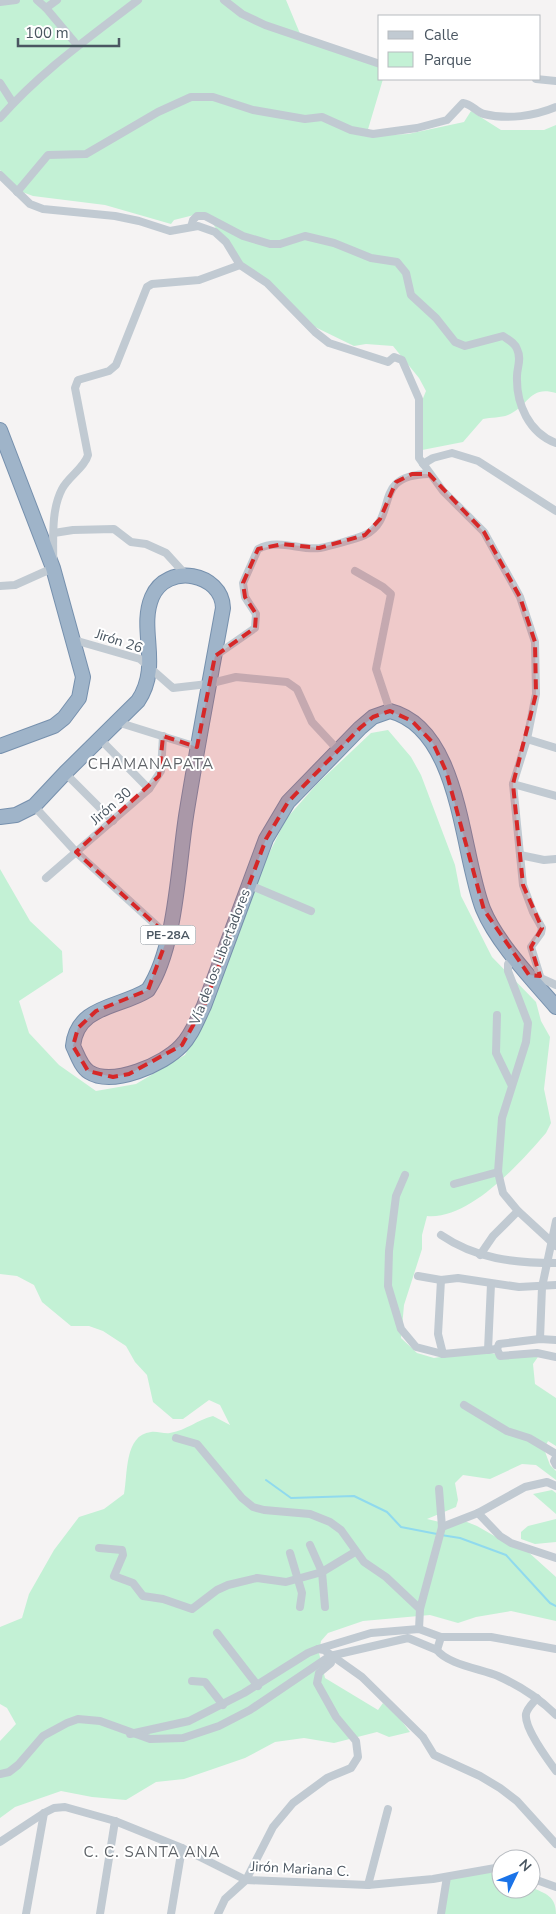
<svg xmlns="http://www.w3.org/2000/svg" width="556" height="1914" viewBox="0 0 556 1914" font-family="'Nunito Sans',sans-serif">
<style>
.green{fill:#c3f1d5}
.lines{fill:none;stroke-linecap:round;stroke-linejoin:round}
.stream{stroke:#90daee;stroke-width:2}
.trunk-casing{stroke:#7690ad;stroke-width:16}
.minor{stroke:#c1cad2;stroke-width:8}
.trunk{stroke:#9fb4c9;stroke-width:14}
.marked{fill:#d62828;fill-opacity:0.2;stroke:#d62828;stroke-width:4;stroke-dasharray:10 6;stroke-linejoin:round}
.labels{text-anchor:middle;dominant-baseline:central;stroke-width:4;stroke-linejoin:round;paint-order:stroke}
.shield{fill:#fff;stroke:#808990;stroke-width:1}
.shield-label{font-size:12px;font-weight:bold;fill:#4a5661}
.street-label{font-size:14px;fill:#4a5661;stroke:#fff}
.neighbourhood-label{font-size:15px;letter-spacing:1px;fill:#5f6368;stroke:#fff}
</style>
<rect width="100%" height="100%" fill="#f5f3f3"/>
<g class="green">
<path d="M0,0H286L301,36L380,64V79H383L366,136L408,134L464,122L471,111L501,130H544L556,125V393C529,385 529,406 508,415C501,418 491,417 483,419L463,442L417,451V413L426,391L419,378L393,346L366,344L354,346L315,327L237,260L211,221L194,215L174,220L171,224L105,205L33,196L17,190L0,170Z"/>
<path d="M388,730L411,757L421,775L455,865L461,896L492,957L536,1002L541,1021L550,1037L544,1089L551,1123L546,1133C521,1162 470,1220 427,1216L422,1235V1249L404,1305L401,1338L417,1353L434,1358L482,1350L501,1356L540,1354L533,1364L535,1384L556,1398V1446L548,1441L544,1449L550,1465L556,1471V1480L536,1465L522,1464L490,1479L463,1475L455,1483L458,1500L456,1507L427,1519L448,1524L462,1520L477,1526L510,1545L526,1550L556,1577V1621L511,1611L476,1617L458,1623L430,1615L363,1621L328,1633L321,1641L319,1653L325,1678L378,1710L383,1703L401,1720L410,1732L389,1737L377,1732L334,1743L304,1738L275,1742L245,1758L184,1779L156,1782L126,1800L92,1797L61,1791L15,1807L0,1818V1741L16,1724L7,1708L0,1704V1627L22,1618L29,1594L54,1550L79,1517L104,1509L124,1494C128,1474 124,1435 151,1432C157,1431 164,1434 170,1433C187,1430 197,1420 213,1416L230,1425L220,1405L209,1400L183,1419H173L153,1402L147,1375L135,1362L126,1346L103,1331L89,1326H71L42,1302L34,1285L17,1276L0,1274V869L30,921L62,951L63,972L19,1001L29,1033L59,1065L96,1091L136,1084L185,1055L205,1017L257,878L286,819L317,784L371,733Z"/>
<polygon points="552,1490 556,1493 556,1514 533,1494"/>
<polygon points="556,1519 556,1542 535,1544 521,1539 521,1532 528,1526"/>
<path d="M470,1871L501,1874V1889H531V1887C546,1894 556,1896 556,1914H443L445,1881Z"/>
</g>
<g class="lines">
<g class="stream">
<polyline points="266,1480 291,1498 354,1496 387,1512 401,1527 437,1534"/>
<polyline points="441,1535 460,1538 506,1555 550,1603 556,1606"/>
</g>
<defs>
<g id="trunk">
<polyline points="0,430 53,568 83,677 79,698 64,718 54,726 0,746"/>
<path d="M0,817L16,815L34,806L65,773L138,701C162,665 138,630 152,597C167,562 222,573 223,608C211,675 198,742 187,810C178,863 177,946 148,990C120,1008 77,1005 73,1046C77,1054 81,1067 89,1072C113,1087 164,1064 181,1046C192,1035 197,1020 204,1006L266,839L288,802L360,728L373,717L390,711C461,729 461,853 483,909C497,943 532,979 556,1007"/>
</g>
</defs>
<use href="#trunk" class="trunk-casing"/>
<g class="minor">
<polyline points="37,0 46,8 57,0"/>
<polyline points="224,0 242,14 265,25 380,64"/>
<polyline points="0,2 16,0"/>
<polyline points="46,8 77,45"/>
<polyline points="536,79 556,81"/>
<polyline points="0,83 13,103"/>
<path d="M0,118C40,72 90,37 138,0"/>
<polyline points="0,175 30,204 43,209 115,216 139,221 170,231 198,226 215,232 226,242 240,265 267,283 315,332 329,343 388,362 394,357 402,360 419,399 419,458 443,491 484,532 520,597 535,642 536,694 527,739 513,784 523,885 533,912 542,928 541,933 531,947 540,976"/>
<path d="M17,192L48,155L86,154L158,112L191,97H213L253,110L305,119L322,117L351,130L373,134L417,128L447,120L463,103C472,104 476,112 484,114C507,120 535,116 556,107"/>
<path d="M191,227L193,220L197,216H205L243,236L270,244H280L305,236L334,243L371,258L397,262L406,273L411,295L436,318L455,342L465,346L503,336C509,340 515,343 517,349C522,359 517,367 517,376C516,404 529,433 556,443"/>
<polyline points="423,464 433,458 452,453 478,461 556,511"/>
<polyline points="54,533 73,530 114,529 131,542 146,544 166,553 186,575"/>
<polyline points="355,571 383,587 391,594 376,669 390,711"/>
<path d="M0,586L15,585L53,568C54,543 50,512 62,489C68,477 85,467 88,455L75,388L78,380L109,371L116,365L147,287L152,284L199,280L240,265"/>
<polyline points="74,640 140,659 173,688 208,684 236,677 287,682 297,689 312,722 338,750"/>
<path d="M215,656L255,628L256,614L245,597L243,583L258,549C279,538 300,551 320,548C331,546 355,539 365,535C400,517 370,475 429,474"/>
<polyline points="117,722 197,747"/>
<polyline points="99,738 149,789"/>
<polyline points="527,739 556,748"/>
<polyline points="65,773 113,821"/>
<polyline points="513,784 556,796"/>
<polyline points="34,806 76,852 168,936"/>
<polyline points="520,855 544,860 556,859"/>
<polyline points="46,878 149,789 161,771 163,736"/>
<polyline points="247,884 311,911"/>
<polyline points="514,957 508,964 508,971 528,1023 526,1042 502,1118 498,1172 503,1193 518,1211 556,1246"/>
<polyline points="536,976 556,985"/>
<polyline points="497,1015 496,1053 511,1084"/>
<polyline points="405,1175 396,1196 389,1251 388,1286 401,1329 416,1347 443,1354 497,1349"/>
<polyline points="454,1184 498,1172"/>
<path d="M441,1235C476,1259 514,1263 556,1263"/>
<polyline points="480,1255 493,1236 518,1211"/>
<polyline points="418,1276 441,1280 458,1278 519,1287 556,1285"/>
<polyline points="441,1280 438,1334 443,1354"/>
<polyline points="540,1339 542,1287 556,1221"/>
<polyline points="556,1340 540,1339 499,1344 497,1349 500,1356 537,1353 556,1357"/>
<polyline points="488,1350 491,1284"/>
<polyline points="464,1405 507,1431 529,1438 556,1454"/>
<polyline points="176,1438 197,1444 242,1498 253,1507 264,1510 310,1514 330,1522 341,1530 364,1562 386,1577 420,1609 419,1629"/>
<polyline points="556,1457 554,1461 556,1465"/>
<polyline points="478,1513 500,1536 511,1543 556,1558"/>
<polyline points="442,1527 478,1513 525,1487 547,1482 556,1486"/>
<polyline points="310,1545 322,1572 325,1607"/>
<polyline points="99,1548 122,1550 123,1555 114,1576 133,1583 143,1596 163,1599 192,1609 217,1590 228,1585 257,1578 286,1582 322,1572 355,1552"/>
<polyline points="290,1553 302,1593 300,1607"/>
<polyline points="420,1609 442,1527 439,1489"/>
<polyline points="217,1633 258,1686"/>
<path d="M441,1637L437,1650C447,1664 481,1669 498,1676C520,1686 539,1698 556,1715"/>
<polyline points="318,1649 371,1633 419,1629 441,1637 491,1637 556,1649"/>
<polyline points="192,1681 205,1682 223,1705"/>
<path d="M537,1698C533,1703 527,1708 526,1714C524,1728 548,1760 556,1771"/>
<polyline points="130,1734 189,1721 244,1693 308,1653 318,1649 324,1650 362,1677 423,1737 434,1755 480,1776 500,1788 517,1801 556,1844"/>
<polyline points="0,1774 9,1772 18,1765 43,1736 67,1723 78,1719 100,1721 150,1739 183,1738 219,1726 250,1710 330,1656 408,1638 437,1650"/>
<polyline points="0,1842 44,1813 54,1808 65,1807 115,1821 182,1848 246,1880 368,1885 433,1879 501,1867"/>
<polyline points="531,1878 556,1887"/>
<polyline points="368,1885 388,1809"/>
<polyline points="26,1914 44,1813"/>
<polyline points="100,1914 115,1821"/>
<polyline points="171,1914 182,1848"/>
<polyline points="218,1914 225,1899 246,1880 273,1827 293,1803 327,1778 351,1768 358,1757 356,1741 336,1717 317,1683 319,1673 331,1663 330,1656"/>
<polyline points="441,1914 447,1877"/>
</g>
<use href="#trunk" class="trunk"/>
</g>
<path class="marked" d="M412,474H429L484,532L520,597L535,642L536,694L513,784L523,885L542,928L531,947L540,976L529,975L484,910L446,771L433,743L412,721L390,711L373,717L360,728L288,802L266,839L204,1006L182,1045L129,1074L113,1077L88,1071L73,1046L78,1028L96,1011L148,990L168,936L76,852L159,776L163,736L197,747L215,656L255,628L256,614L245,597L243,583L258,549L283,544L319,548L365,535L380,519L396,482Z"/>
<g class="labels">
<rect class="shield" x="140.5" y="925.5" width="55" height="19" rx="4"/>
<g class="shield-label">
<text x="168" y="935">PE-28A</text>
</g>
<g class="street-label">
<text transform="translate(119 641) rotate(18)">Jirón 26</text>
<text transform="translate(111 806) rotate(-41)">Jirón 30</text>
<text transform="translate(220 957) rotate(-69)">Vía de los Libertadores</text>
<text transform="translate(300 1869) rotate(3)">Jirón Mariana C.</text>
</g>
<g class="neighbourhood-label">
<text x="151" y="764">CHAMANAPATA</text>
<text x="152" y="1852">C. C. SANTA ANA</text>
</g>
</g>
<rect x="378" y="15" width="162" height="65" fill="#ffffff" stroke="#b7bbc0"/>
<rect x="388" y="31" width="25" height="8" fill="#c1cad2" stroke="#b7bbc0"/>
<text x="424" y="40" font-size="15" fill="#4a5661">Calle</text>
<rect x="388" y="52" width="25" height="15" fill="#c3f1d5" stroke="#b7bbc0"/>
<text x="424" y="65" font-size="15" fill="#4a5661">Parque</text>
<g transform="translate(516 1874) rotate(47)"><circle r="24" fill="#ffffff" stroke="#b7bbc0"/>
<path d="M0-4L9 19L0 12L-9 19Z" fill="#1a73e8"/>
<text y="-8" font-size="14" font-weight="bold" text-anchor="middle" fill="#4a5661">N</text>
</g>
<path d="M18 38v8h101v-8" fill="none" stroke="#4a5661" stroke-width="2.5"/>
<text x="25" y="38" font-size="15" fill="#4a5661" stroke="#ffffff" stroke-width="4" paint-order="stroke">100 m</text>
</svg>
